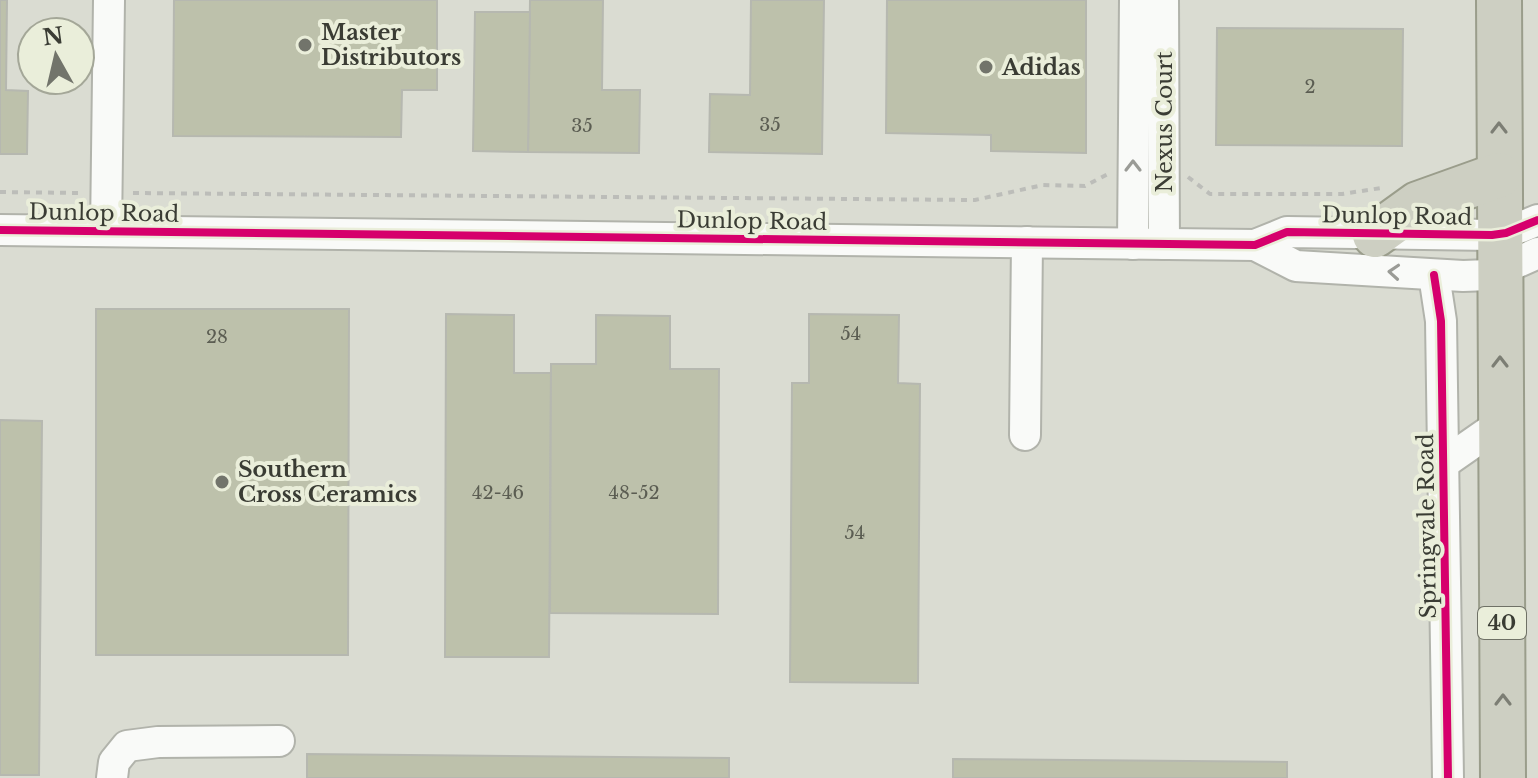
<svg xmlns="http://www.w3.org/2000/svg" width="1538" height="778" viewBox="0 0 1538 778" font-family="'Libre Baskerville',serif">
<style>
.building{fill:#bdc1ab;stroke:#b6b8b0;stroke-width:2}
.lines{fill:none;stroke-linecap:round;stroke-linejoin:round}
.minor-casing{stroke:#b1b3ab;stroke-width:34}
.highway-casing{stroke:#9a9d8b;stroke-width:48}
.path{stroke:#bcbdb9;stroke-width:4;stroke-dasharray:6 6;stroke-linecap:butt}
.minor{stroke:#f9faf8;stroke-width:30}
.highway{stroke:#cdcfc2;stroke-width:44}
.cycleway-casing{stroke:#eaeeda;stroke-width:13}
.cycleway{stroke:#d6006c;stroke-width:8}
.oneway{stroke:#7c7e74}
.oneway2{stroke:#9a9b96}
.poi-dot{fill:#72746b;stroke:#eaeeda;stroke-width:3}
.labels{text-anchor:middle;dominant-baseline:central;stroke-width:8;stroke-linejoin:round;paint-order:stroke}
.number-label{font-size:18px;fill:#5b5d52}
.shield{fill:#eaeeda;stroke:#6f7166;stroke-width:2}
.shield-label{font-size:20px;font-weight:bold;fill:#3a3c34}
.poi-label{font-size:22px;font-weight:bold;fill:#3a3c34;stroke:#eaeeda;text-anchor:start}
.street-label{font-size:22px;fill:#3a3c34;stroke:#eaeeda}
</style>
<rect width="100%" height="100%" fill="#dadcd2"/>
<g class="building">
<polygon points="0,0 7,0 6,90 28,91 27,154 0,154"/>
<polygon points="174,0 437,0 437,90 402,90 401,137 173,136"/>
<polygon points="530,0 603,0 602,90 640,90 639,153 528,152"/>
<polygon points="751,0 824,0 822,154 709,152 710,94 750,95"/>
<polygon points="887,0 1086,0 1086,153 991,151 991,135 886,133"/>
<polygon points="475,12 530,12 528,152 473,151"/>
<polygon points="1217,28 1403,29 1402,146 1216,145"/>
<polygon points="96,309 349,309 348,655 96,655"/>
<polygon points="446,314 514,315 514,373 551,373 549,657 445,657"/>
<polygon points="809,314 899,315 898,383 920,384 918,683 790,682 792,383 809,383"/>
<polygon points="596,315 670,316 670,369 719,369 718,614 550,613 551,364 596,364"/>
<polygon points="0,420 42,421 39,775 0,775"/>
<polygon points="307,754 729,758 729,778 307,778"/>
<polygon points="953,759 1287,762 1287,778 953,778"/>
</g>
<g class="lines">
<defs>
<g id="minor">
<polyline points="1163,0 1164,244"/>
<polyline points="0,230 1255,245 1287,232 1492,235 1506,233 1538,220"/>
<polyline points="106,231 109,0"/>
<polyline points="1133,244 1135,0"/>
<polyline points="1255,245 1296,266 1463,276 1489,275 1538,253"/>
<polyline points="1434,275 1441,321 1448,778"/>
<polyline points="1025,435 1027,242"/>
<polyline points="1444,463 1500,424"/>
<polyline points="112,778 114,762 127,746 158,742 279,741"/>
</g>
<g id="highway">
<polyline points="1499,0 1503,778"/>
<polyline points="1375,235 1418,204 1499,175"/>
</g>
</defs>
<use href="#minor" class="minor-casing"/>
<use href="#highway" class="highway-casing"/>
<g class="path">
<polyline points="1188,177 1210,194 1342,194 1381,188"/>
<polyline points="0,192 80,193"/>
<polyline points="133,193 975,200 1043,185 1085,186 1108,174"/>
</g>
<use href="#minor" class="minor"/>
<use href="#highway" class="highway"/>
<defs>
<g id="cycleway">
<polyline points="0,230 1255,245 1287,232 1492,235 1506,233 1538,220"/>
<polyline points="1434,275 1441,321 1448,778"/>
</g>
</defs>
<use href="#cycleway" class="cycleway-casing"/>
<use href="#cycleway" class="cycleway"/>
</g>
<defs><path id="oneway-chevron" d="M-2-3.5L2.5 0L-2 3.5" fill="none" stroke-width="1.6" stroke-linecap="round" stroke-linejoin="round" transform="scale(2)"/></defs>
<g class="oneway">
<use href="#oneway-chevron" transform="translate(1499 128) rotate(-90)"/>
<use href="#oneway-chevron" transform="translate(1500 362) rotate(-90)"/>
<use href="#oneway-chevron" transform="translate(1503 700) rotate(-90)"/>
</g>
<g class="oneway2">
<use href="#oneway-chevron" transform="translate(1133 166) rotate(-90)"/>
<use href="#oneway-chevron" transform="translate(1394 272) rotate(-176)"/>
</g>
<g class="poi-dot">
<circle cx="305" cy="45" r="8"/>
<circle cx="986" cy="67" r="8"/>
<circle cx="222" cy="482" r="8"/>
</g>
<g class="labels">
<g class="number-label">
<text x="1310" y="87">2</text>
<text x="770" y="125">35</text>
<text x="582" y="126">35</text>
<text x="851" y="334">54</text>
<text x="217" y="337">28</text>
<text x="498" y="493">42-46</text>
<text x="634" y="493">48-52</text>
<text x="855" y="533">54</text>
</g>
<rect class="shield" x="1478" y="607" width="48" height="32" rx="6"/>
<g class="shield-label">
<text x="1502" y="623">40</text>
</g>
<g class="poi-label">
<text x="321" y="32">Master<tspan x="321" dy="25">Distributors</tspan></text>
<text x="1002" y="67">Adidas</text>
<text x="238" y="469">Southern<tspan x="238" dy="25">Cross Ceramics</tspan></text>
</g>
<g class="street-label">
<text transform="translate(1164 122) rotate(-90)">Nexus Court</text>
<text transform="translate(104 213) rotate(1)">Dunlop Road</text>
<text transform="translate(1397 216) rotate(1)">Dunlop Road</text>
<text transform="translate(752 221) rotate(1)">Dunlop Road</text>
<text transform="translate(1427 526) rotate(-91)">Springvale Road</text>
</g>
</g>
<g transform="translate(56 56) rotate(352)"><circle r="38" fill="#eaeeda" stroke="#a4a798" stroke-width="2"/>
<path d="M0-6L14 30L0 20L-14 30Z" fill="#72746b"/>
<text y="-12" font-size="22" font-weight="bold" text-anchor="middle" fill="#3a3c34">N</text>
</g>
</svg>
